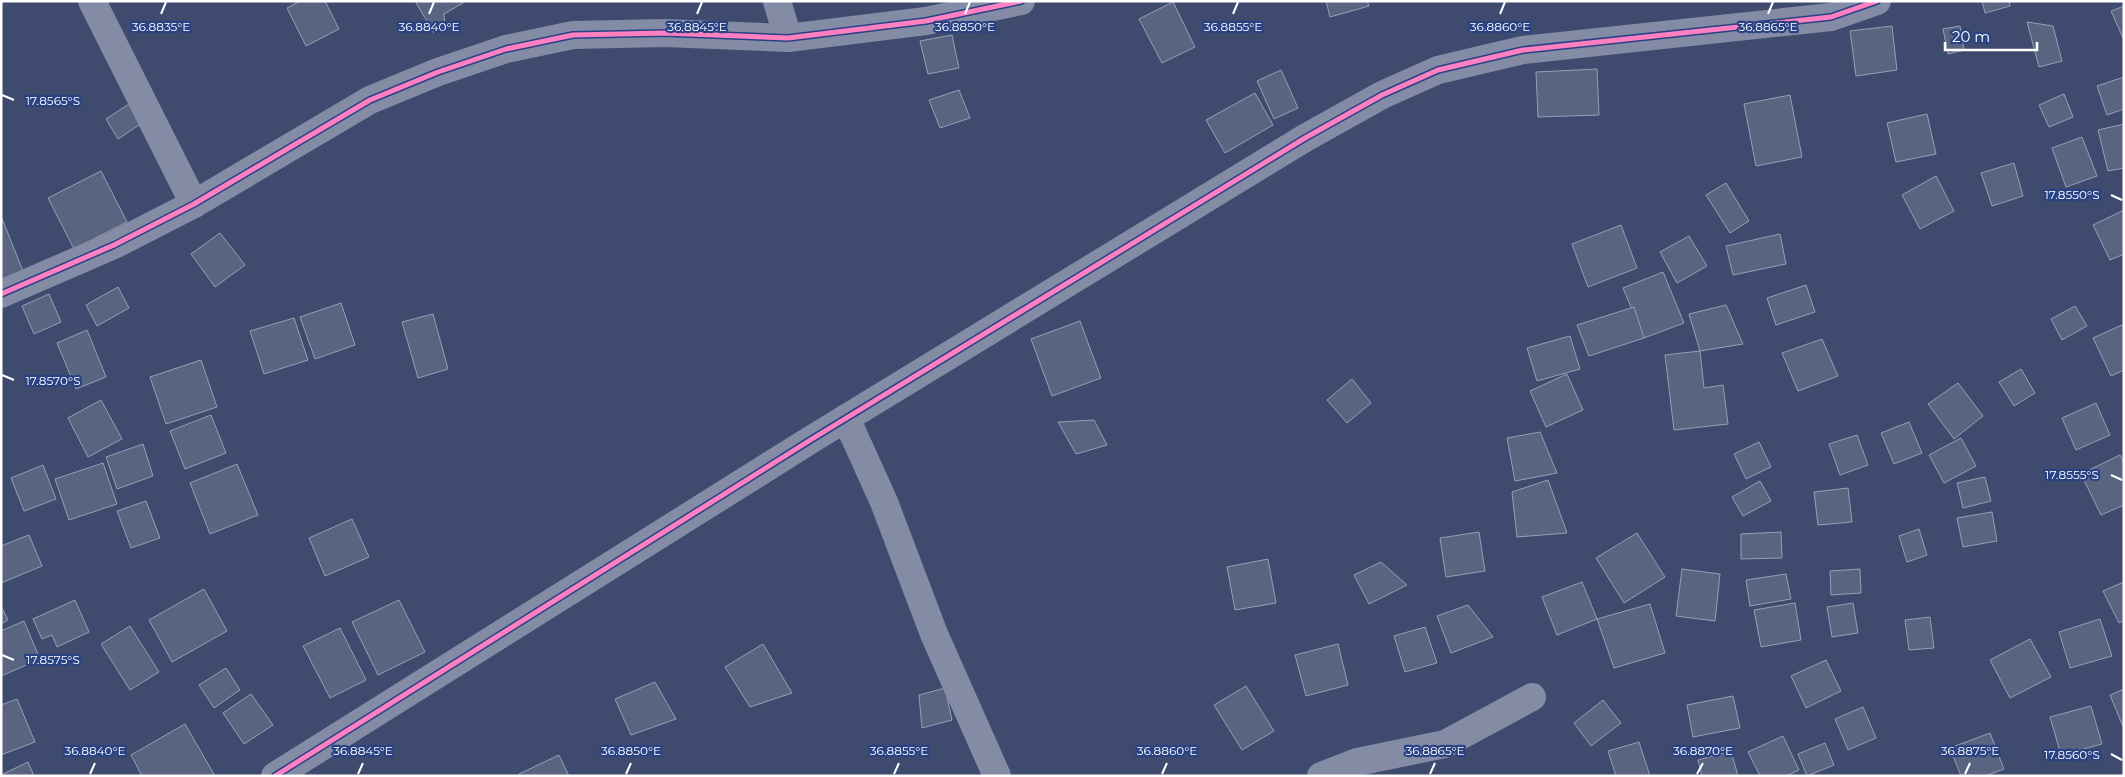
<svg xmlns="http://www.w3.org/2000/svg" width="2125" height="777" viewBox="0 0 2125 777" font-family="Montserrat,sans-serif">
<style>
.building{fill:#596480;stroke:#979fb4}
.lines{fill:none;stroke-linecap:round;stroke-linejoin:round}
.minor{stroke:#848ca5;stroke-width:28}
.cycleway-casing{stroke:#294284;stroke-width:8}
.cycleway{stroke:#ff80c0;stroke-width:5}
.ticks{fill:none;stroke:#fff;stroke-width:2}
.ticks-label{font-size:12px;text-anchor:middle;fill:#fff;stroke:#294284;stroke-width:4.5;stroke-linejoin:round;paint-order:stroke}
</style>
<rect width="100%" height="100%" fill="#3e4b6f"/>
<g class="building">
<polygon points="300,1 325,1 339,29 306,46 287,8"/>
<polygon points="415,1 461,1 463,3 444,14 445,26 434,33"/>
<polygon points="1326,1 1367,1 1369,6 1330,17"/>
<polygon points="1982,1 2009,1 2010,6 1985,13"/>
<polygon points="1173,2 1195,47 1162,63 1139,19"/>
<polygon points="2124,6 2124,40 2111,11"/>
<polygon points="2027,22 2053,26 2062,61 2039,67"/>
<polygon points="1892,26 1897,70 1856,76 1850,31"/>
<polygon points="1960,26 1964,50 1948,54 1943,29"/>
<polygon points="952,35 959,68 928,74 920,41"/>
<polygon points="1597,69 1599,115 1538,117 1536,72"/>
<polygon points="1281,70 1298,108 1274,119 1257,81"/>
<polygon points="2124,77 2124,109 2107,115 2097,86"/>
<polygon points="959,90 970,118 940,128 929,100"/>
<polygon points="1255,93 1273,125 1225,153 1206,120"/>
<polygon points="2064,94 2073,117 2049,127 2039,105"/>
<polygon points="1790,95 1802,157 1756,166 1744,104"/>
<polygon points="132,102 145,121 118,139 106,119"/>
<polygon points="1927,114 1936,154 1896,162 1887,123"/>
<polygon points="2124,124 2124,168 2108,171 2098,130"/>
<polygon points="2082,137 2097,176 2066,187 2052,148"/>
<polygon points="2014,163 2023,196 1992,206 1981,173"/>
<polygon points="101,171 127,222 74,249 48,198"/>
<polygon points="1936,176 1954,211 1920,229 1902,195"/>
<polygon points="1726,183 1749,221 1730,233 1706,195"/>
<polygon points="2124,210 2124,254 2110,260 2093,225"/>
<polygon points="1,216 23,271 1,280"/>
<polygon points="1621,225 1637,268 1588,287 1572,244"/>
<polygon points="220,233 245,265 215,287 191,254"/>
<polygon points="1780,234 1786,264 1733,275 1726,246"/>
<polygon points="1689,236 1707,266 1677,283 1660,252"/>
<polygon points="1663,272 1684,323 1644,338 1623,288"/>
<polygon points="1806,285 1815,312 1776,325 1767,298"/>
<polygon points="118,287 129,308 97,326 86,305"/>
<polygon points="49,294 61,322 34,334 22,306"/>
<polygon points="341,303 355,345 315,359 300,317"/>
<polygon points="1726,305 1743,344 1700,351 1689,314"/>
<polygon points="2075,306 2087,326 2062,340 2051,319"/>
<polygon points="1634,307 1644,338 1589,356 1577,325"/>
<polygon points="433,314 448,369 418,378 402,322"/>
<polygon points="294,318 308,360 264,374 250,331"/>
<polygon points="1080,321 1101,378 1052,396 1031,339"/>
<polygon points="2124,324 2124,370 2111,376 2093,338"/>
<polygon points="87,330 106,377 76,389 57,343"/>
<polygon points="1570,336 1580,369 1537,381 1527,348"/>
<polygon points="1822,339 1838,376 1798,391 1782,353"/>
<polygon points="1700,351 1704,388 1723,385 1728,424 1674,430 1665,355"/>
<polygon points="201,360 217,407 166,424 150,377"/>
<polygon points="2021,369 2035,393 2014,406 1999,382"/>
<polygon points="1567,374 1583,410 1546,427 1530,391"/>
<polygon points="1352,379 1371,403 1347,423 1327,400"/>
<polygon points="1958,383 1983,416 1954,439 1928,404"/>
<polygon points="101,400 122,439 88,457 68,418"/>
<polygon points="2096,403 2110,435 2076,450 2062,418"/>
<polygon points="211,415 226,453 185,469 170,431"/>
<polygon points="1094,420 1107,445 1076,454 1058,422"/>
<polygon points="1909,422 1922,453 1894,464 1881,433"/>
<polygon points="1540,432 1557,473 1515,481 1507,438"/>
<polygon points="1857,435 1868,465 1840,475 1829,444"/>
<polygon points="1961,438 1976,466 1944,483 1929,455"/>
<polygon points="1759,442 1771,467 1746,479 1734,454"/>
<polygon points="143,444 153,476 117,489 106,457"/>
<polygon points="2120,455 2124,463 2124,505 2101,515 2081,474"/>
<polygon points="103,463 117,504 69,520 55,479"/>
<polygon points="237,464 258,515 210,534 190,483"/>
<polygon points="43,465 56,499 24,511 11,478"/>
<polygon points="1985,477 1991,501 1963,508 1957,483"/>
<polygon points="1548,480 1567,533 1517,537 1512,492"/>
<polygon points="1760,481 1771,501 1743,516 1732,497"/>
<polygon points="1848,488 1852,522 1818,525 1814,492"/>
<polygon points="146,501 160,538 131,548 117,511"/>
<polygon points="1992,512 1997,541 1963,547 1957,518"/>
<polygon points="352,519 369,557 325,576 309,538"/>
<polygon points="1919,529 1927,555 1907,562 1899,536"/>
<polygon points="1479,532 1485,571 1446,577 1440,538"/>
<polygon points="1781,532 1782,558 1741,559 1741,534"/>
<polygon points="1637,533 1665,577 1624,603 1596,558"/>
<polygon points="29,535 42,566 1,583 1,546"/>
<polygon points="1268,559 1276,603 1235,610 1227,567"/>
<polygon points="1381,562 1407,585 1369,604 1354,575"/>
<polygon points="1682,569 1720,574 1715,621 1676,616"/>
<polygon points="1860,569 1861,593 1831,595 1830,571"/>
<polygon points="1786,574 1791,599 1750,606 1746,580"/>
<polygon points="1582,582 1597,619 1557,635 1542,597"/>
<polygon points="2124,582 2124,620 2119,623 2103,591"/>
<polygon points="204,589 227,631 172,662 149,620"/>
<polygon points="75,600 89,632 57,647 52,635 42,639 33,619"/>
<polygon points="399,600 425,652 378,675 352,622"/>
<polygon points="1795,603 1801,640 1761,647 1754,610"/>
<polygon points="1853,603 1858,633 1832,637 1827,607"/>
<polygon points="1650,604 1665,653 1614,668 1597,619"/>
<polygon points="1468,605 1493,637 1451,653 1437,616"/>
<polygon points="1,606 8,620 1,624"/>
<polygon points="1930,617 1934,648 1909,650 1905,620"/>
<polygon points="2100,619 2112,656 2070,668 2059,632"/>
<polygon points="24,621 40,659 1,676 1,631"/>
<polygon points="130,626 159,672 130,690 101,644"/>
<polygon points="1425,627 1437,663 1405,672 1394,636"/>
<polygon points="340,628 366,680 330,698 303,646"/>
<polygon points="2030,639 2051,677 2010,698 1990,660"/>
<polygon points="763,644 792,693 750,707 725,667"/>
<polygon points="1338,644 1348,685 1306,696 1295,655"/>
<polygon points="1826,660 1841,691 1806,708 1791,676"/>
<polygon points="226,668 240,690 214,708 199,685"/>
<polygon points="655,682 676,719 631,735 615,699"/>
<polygon points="1246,686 1274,731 1242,750 1214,705"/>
<polygon points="945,688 952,720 922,728 919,695"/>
<polygon points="2124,689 2124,729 2110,695"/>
<polygon points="251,694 273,725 244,744 223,713"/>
<polygon points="1733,696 1740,728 1693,737 1687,705"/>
<polygon points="17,699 35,742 1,755 1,705"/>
<polygon points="1603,700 1621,723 1591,746 1574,723"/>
<polygon points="2091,706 2102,744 2061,755 2050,717"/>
<polygon points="1863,707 1876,738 1848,750 1835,719"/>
<polygon points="185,724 215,776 142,776 131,755"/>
<polygon points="1990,733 2004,769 1985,776 1961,776 1950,748"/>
<polygon points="1783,736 1799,770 1786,776 1760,776 1748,752"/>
<polygon points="1639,742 1650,776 1616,776 1608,751"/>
<polygon points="1825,743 1834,765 1807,776 1798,754"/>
<polygon points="1731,751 1738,776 1702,776 1698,760"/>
<polygon points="559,755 569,776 520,776 519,774"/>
<polygon points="28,762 34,776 1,776 1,775"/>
</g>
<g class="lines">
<g class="minor">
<polyline points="92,1 194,204"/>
<polyline points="777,1 788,38"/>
<polyline points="1,294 114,245 194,204 370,100 438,72 506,49 573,35 665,33 788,38 926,21 1021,1"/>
<polyline points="846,418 884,502 934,634 997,776"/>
<polyline points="275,776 812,439 1305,138 1382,95 1438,70 1523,50 1831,17 1877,1"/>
<polyline points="1321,776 1357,762 1445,744 1532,697"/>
</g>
<defs>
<g id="cycleway">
<polyline points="1,294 114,245 194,204 370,100 438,72 506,49 573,35 665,33 788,38 926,21 1021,1"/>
<polyline points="275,776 812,439 1305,138 1382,95 1438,70 1523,50 1831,17 1877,1"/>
</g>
</defs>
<use href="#cycleway" class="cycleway-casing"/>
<use href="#cycleway" class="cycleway"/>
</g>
<path class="ticks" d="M161,14L166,2M429,14L434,2M697,14L702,2M965,14L970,2M1233,14L1238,2M1500,14L1505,2M1768,14L1773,2M2,95L14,100M2111,195L2122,200M2,375L14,380M2111,475L2122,480M2,655L14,660M2111,754L2122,760M90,774L95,763M358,774L363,763M626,774L631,763M894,774L899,763M1162,774L1167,763M1430,774L1435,763M1697,774L1703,763M1965,774L1970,763"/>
<g class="ticks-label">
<text x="161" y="31">36.8835°E</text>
<text x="965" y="31">36.8850°E</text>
<text x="1768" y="31">36.8865°E</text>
<text x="429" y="31">36.8840°E</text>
<text x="697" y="31">36.8845°E</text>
<text x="1233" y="31">36.8855°E</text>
<text x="1500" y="31">36.8860°E</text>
<text x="53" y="105">17.8565°S</text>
<text x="2072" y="199">17.8550°S</text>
<text x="53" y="385">17.8570°S</text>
<text x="2072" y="479">17.8555°S</text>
<text x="53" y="664">17.8575°S</text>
<text x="95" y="755">36.8840°E</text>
<text x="363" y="755">36.8845°E</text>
<text x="631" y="755">36.8850°E</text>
<text x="899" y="755">36.8855°E</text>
<text x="1167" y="755">36.8860°E</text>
<text x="1435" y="755">36.8865°E</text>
<text x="1703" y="755">36.8870°E</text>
<text x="1970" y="755">36.8875°E</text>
<text x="2072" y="759">17.8560°S</text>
</g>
<rect width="2125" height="777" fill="none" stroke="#ffffff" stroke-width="5"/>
<path d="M1945 42v8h92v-8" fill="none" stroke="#ffffff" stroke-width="2.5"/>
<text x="1952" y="42" font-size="15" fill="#ffffff" stroke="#294284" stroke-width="4" paint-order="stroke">20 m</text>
</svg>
